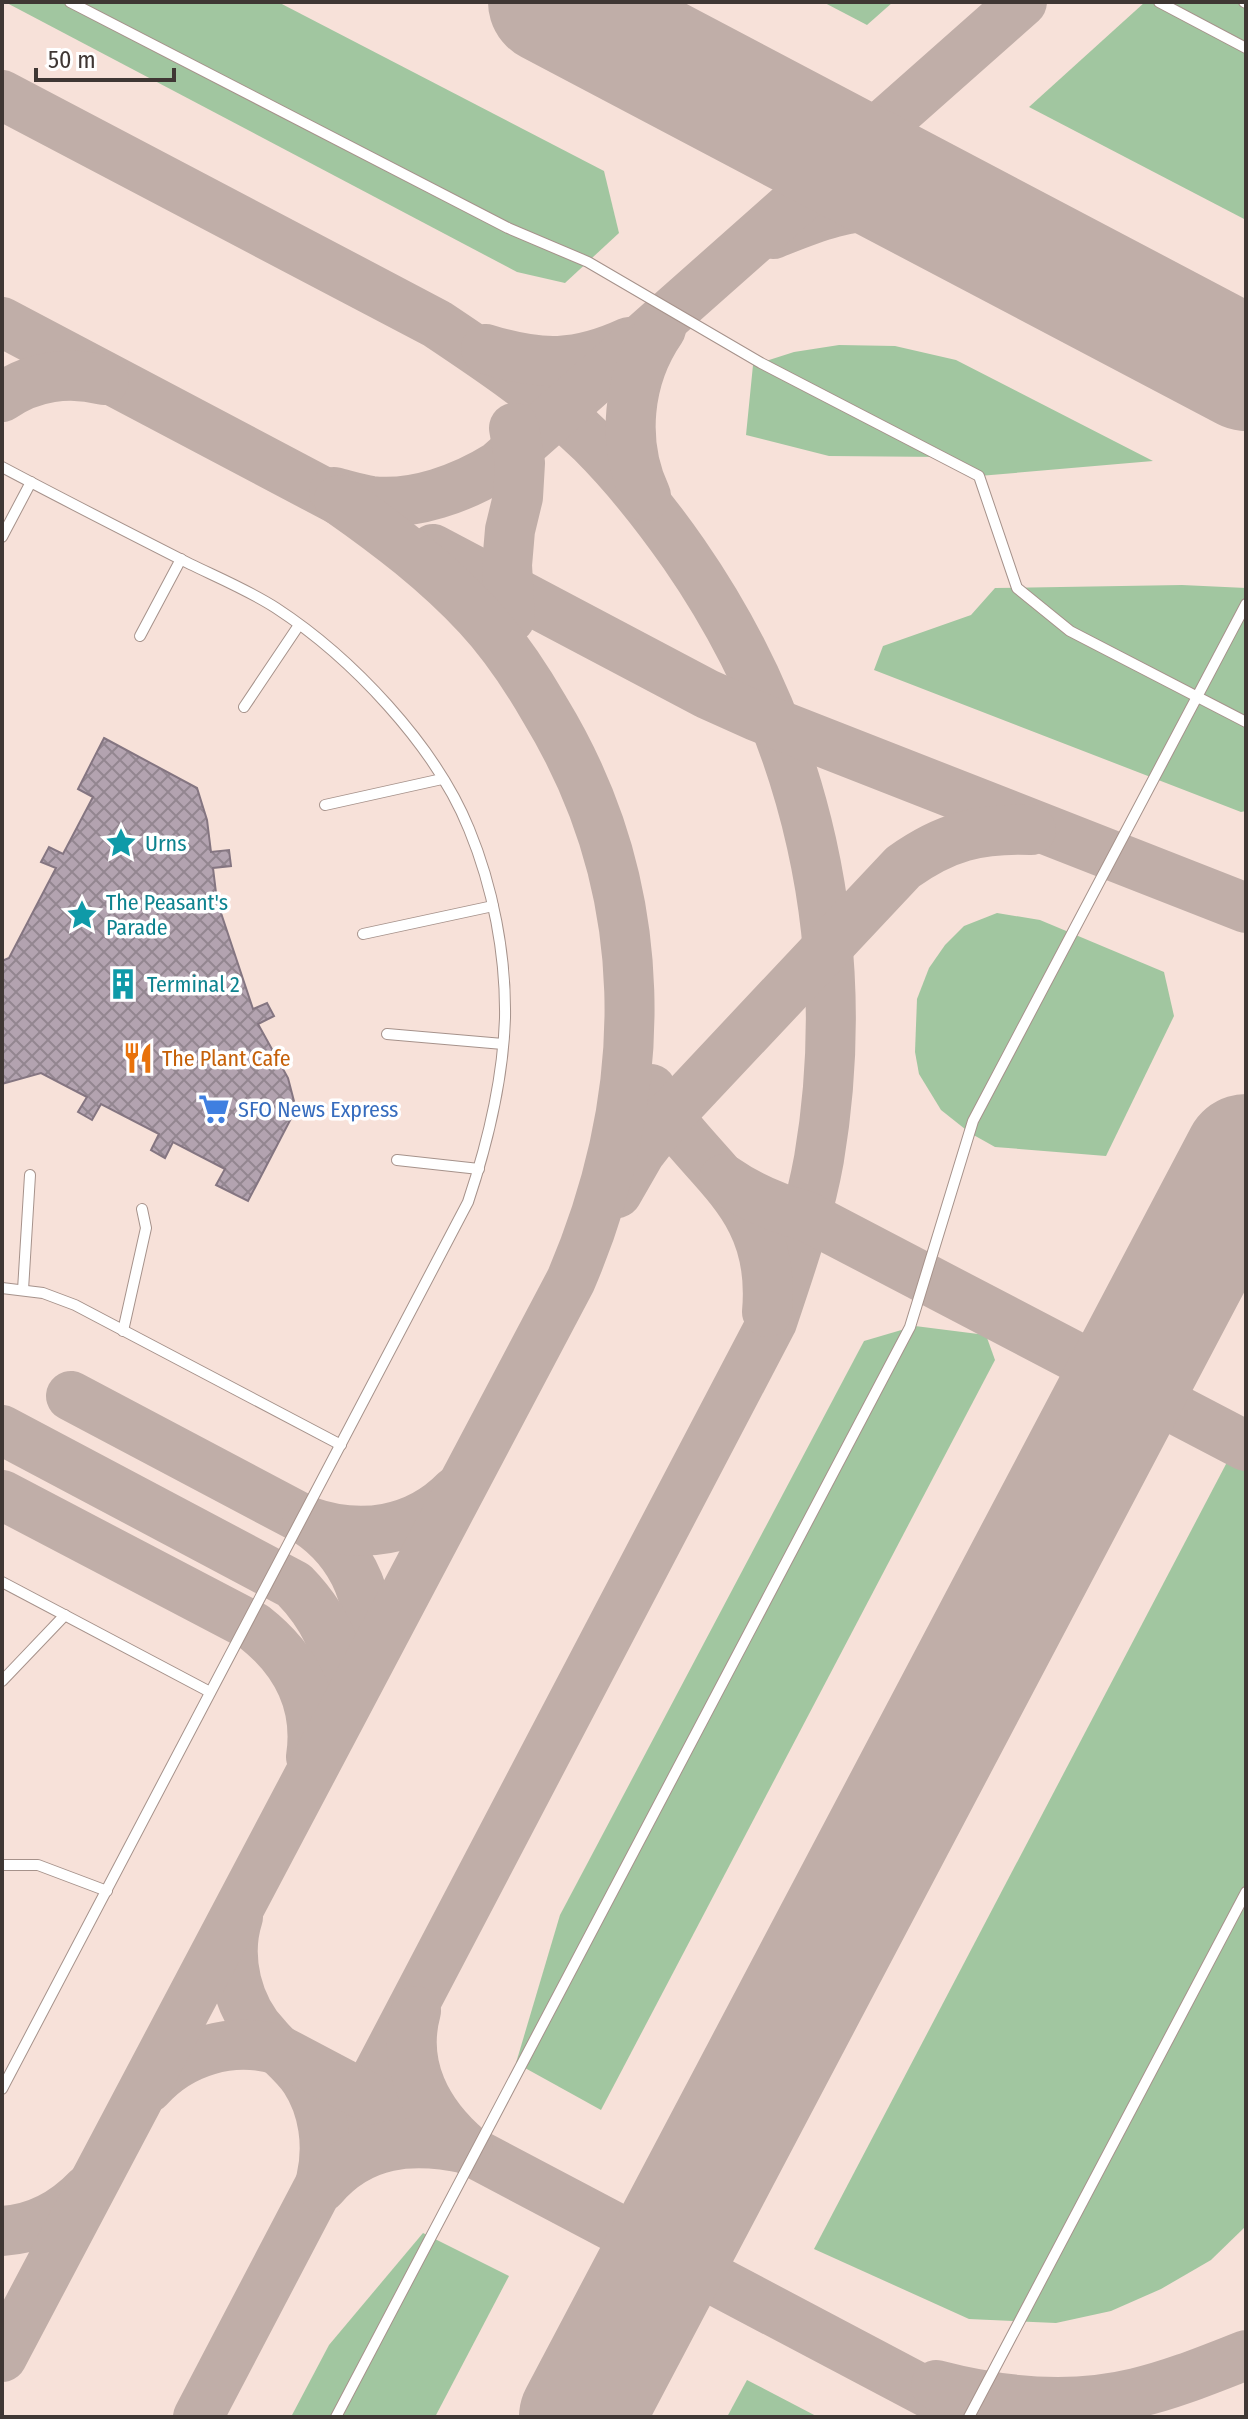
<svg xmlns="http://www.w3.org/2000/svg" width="1248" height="2419" viewBox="0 0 1248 2419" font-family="'Fira Sans Condensed',sans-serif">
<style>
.green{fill:#a1c6a0}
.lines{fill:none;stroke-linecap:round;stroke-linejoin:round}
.taxiway{stroke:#c0aea8;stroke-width:50}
.runway{stroke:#c0aea8;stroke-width:124}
.building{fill:url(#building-cross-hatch);stroke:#847581;stroke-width:2}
.service-casing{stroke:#a6928b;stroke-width:12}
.service{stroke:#fff;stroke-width:10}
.labels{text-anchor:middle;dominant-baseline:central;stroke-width:7;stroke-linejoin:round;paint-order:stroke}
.culture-label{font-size:22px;fill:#0d838f;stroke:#fff;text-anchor:start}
.food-label{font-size:22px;fill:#c56008;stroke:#fff;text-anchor:start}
.shop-label{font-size:22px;fill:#366cbe;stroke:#fff;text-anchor:start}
</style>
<defs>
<pattern id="building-cross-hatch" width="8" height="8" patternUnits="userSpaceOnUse" patternTransform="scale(2)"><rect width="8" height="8" fill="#b3a3b0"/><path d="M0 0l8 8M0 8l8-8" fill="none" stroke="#938690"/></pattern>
</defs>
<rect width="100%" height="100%" fill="#f7e1d9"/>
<g class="green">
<polygon points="5,2 278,2 604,171 619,233 565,283 517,272"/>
<polygon points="823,2 893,2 867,25"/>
<polygon points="1145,2 1246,2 1246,220 1029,107"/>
<polygon points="839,345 895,346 956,360 1153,461 979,476 944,457 829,456 746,435 753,365 794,352"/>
<polygon points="1182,585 1246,588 1246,811 1241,812 874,670 883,646 971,615 995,588"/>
<polygon points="997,913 1040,920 1164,972 1174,1016 1106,1156 995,1147 970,1133 941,1110 919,1074 915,1052 917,999 929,968 945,945 964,926"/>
<polygon points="915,1326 986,1335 995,1360 601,2110 516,2063 560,1915 864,1341"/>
<polygon points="1246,1426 1246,2226 1211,2260 1161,2289 1111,2311 1056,2323 969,2319 814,2249"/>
<polygon points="423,2233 509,2276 435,2417 291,2417 329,2345"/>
<polygon points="747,2380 818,2417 727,2417"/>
</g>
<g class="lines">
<g class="taxiway">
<path d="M2,95L437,324C491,360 546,397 592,442C626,476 656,514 684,554C808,733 855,944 819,1159C809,1215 790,1268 772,1322L198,2417"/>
<path d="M773,234C812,218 854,201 898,207C928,211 958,223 987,232"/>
<polyline points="2,322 369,516"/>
<path d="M486,349C540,366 577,366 629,342"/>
<path d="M2,397C32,376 69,371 104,380"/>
<path d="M334,492C346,495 359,499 371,501C414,506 463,488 498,466L1022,2"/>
<path d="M646,496C621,443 627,378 661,329"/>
<polyline points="433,549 707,694 756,716 1246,908"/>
<polyline points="510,618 507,565 510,530 518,497 520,463 514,428"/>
<path d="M651,1089C699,1173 777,1198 767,1312"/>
<path d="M724,1179C750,1197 775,1208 806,1216L1246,1446"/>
<path d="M617,1193L640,1153L668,1117L903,867C945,837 979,828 1031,830"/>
<path d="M71,1396L307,1521C354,1552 378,1607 365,1663"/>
<path d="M2,1430L294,1585C330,1622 349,1667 336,1718"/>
<path d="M2,1495L254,1627C296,1660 319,1703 311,1757"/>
<path d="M307,1521C360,1540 416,1532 456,1491"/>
<path d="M238,1917C225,1958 237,2007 267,2038C279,2052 294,2063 305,2079C324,2108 329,2146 321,2180"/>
<path d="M148,2088C181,2051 232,2036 279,2050L974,2417"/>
<path d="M322,2187C361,2141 412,2137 468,2149C427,2114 401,2066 416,2011"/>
<path d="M2,2231C36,2229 65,2213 88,2189"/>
<path d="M2,2357L571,1280C652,1090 654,889 545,710C526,677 504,644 478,616C436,571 389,535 339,500"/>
<path d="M936,2385C1001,2402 1070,2409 1136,2393C1174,2384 1210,2369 1246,2355"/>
</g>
<g class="runway">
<polyline points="550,2 1246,369"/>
<polyline points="581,2417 1246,1156"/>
</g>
</g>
<polygon class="building" points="104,738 197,788 207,820 211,852 229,850 231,866 213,868 217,901 253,1009 267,1003 274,1016 258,1024 288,1078 296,1109 248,1201 216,1185 225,1169 173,1142 165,1158 151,1150 159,1134 101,1104 92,1120 78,1112 87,1097 41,1073 2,1084 2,961 9,958 56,868 41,862 49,847 63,854 93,797 78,789"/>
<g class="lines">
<defs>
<g id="service">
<polyline points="70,2 508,228 588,262 761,363 979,476 1017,588 1070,631 1246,722"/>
<polyline points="1159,2 1246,48"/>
<polyline points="1244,2 1246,3"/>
<path d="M2,467C64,500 127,532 190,564C219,578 250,591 276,608C351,657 435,745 469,829C493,887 506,955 505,1018C503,1081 488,1142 468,1202L2,2089"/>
<polyline points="2,537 31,482"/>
<polyline points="140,636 181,559"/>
<polyline points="244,707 299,625"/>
<polyline points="325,805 442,779"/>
<polyline points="363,934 493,906"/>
<polyline points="387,1034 503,1044"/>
<polyline points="397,1160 479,1169"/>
<polyline points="2,1288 43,1293 75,1305 341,1445"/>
<polyline points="23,1290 30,1175"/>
<polyline points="123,1331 146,1228 142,1209"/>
<polyline points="2,1582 210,1692"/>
<polyline points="2,1681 65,1615"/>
<polyline points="2,1865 38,1865 107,1891"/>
<polyline points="336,2417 910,1327 973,1121 1246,604"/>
<polyline points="969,2417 1246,1892"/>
</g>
</defs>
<use href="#service" class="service-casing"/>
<use href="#service" class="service"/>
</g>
<defs>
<symbol id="sight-bare" viewBox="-9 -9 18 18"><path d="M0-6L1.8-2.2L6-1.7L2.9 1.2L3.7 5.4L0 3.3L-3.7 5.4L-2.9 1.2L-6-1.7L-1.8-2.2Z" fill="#0f9aa8" stroke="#fff" stroke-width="2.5" paint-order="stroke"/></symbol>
<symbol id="building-bare" viewBox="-9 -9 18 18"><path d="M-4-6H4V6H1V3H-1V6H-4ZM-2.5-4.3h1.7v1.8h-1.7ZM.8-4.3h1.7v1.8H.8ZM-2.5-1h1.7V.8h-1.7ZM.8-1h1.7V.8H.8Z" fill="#0f9aa8" stroke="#fff" stroke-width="2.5" paint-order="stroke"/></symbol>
<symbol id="restaurant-bare" viewBox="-9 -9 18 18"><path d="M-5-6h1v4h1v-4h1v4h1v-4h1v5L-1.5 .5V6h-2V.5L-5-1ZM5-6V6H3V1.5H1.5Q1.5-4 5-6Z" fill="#e8710a" stroke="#fff" stroke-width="2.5" paint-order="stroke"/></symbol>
<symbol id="supermarket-bare" viewBox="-9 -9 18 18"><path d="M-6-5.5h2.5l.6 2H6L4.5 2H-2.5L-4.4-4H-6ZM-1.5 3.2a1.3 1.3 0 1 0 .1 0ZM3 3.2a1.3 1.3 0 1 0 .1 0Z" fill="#3f7fe0" stroke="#fff" stroke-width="2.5" paint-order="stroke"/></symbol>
</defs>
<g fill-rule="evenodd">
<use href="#sight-bare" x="99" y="821" width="44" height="44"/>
<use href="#sight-bare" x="60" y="893" width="44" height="44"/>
<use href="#building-bare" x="101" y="962" width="44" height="44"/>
<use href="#restaurant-bare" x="116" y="1036" width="44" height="44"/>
<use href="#supermarket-bare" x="192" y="1087" width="44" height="44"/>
</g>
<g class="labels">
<g class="culture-label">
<text x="145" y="843">Urns</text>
<text x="106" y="902">The Peasant's<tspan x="106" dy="25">Parade</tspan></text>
<text x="147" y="984">Terminal 2</text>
</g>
<g class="food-label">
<text x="162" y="1058">The Plant Cafe</text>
</g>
<g class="shop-label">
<text x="238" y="1109">SFO News Express</text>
</g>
</g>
<rect width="1248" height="2419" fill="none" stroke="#3f3734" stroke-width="8"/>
<path d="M36 68v12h138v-12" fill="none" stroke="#3f3734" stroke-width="4"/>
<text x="48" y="68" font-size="24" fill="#3f3734" stroke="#ffffff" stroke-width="6" paint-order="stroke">50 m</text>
</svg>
